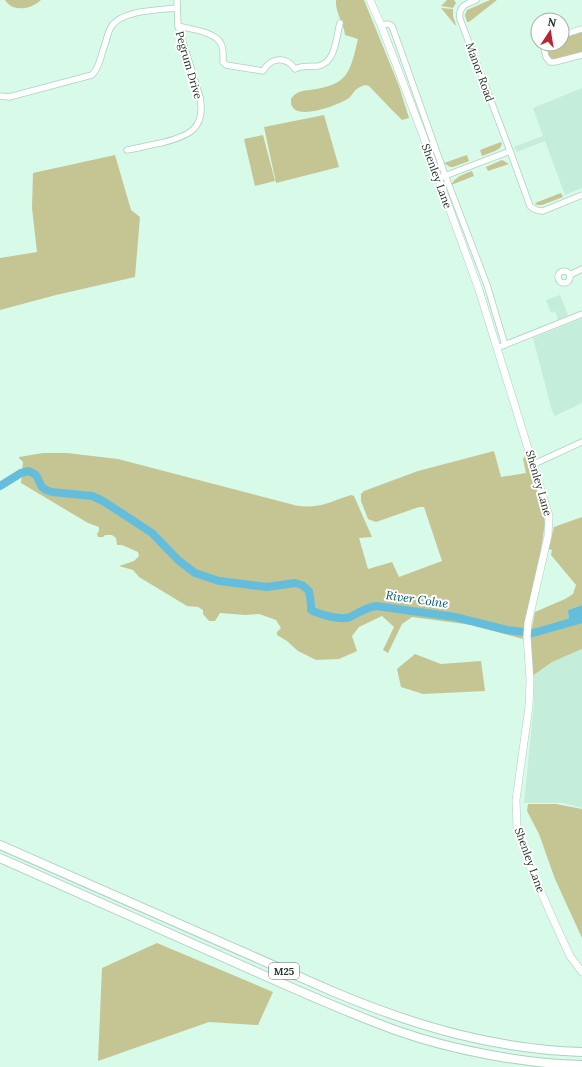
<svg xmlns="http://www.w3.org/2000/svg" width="582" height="1067" viewBox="0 0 582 1067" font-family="Lora,serif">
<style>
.built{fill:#c4eeda}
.green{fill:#c5c593}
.water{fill:#64bedb}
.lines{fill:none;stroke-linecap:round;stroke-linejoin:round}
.river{stroke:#64bedb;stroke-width:8}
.minor-casing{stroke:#aed0c0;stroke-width:7}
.major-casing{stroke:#aed0c0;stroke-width:8}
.highway-casing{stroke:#aed0c0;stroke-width:10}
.minor{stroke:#fff;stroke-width:5.5}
.major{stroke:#fff;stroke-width:7}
.highway{stroke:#fff;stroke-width:8}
.labels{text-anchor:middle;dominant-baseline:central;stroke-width:4;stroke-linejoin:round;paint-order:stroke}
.shield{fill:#fefefe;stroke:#656e6a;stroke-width:1}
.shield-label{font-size:10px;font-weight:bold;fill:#24312b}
.street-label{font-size:11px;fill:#24312b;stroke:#fefefe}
.water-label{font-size:12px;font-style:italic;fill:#045569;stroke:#fefefe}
</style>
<rect width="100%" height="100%" fill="#d8fae9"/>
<g class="built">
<polygon points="582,88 582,188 565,195 545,141 517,152 514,147 543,136 533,108"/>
<polygon points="560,295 568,315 558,320 555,311 551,313 546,300"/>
<polygon points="582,318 582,403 555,416 552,411 533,338"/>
<polygon points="582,649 582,808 563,803 524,803 534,703 533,675 552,662"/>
</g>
<g class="green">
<path d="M5,0H41C32,9 13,13 5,0Z"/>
<path d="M336,0H364L399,86L409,118L402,120L390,108L369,86C365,85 364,85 360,87C355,89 353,94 349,98C339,105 288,125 291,99C297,91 301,91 310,90C348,85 350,73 358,39L345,35C344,23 335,13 336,0Z"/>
<polygon points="447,0 454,0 456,3 453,8 441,6"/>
<polygon points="490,0 497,0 469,22 467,22 465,15 467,10"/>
<polygon points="441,8 453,9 453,16 456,25 455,25"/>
<polygon points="582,31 582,54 556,60 549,60 545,44 562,44 562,38 568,36 569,34"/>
<polygon points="324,115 339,167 276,183 264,127"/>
<polygon points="263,135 275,181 255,186 244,139"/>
<polygon points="501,142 502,144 500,148 495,151 482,156 480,150"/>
<polygon points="115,155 131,210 140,217 135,277 56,295 0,310 0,258 37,252 32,208 33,173"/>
<polygon points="467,155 469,161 453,167 450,167 444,163"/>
<polygon points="502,160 509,164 488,171 486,167"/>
<path d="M472,171L474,176L451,185C456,176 464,174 472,171Z"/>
<polygon points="561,193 563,197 542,205 537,205 535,203"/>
<path d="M494,451L501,477L526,473L523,459L525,456L527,457L541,500L545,523L541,550L525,624L523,639L472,625L412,617L402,624L388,653L383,650L394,627L382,616L359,627L352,636L357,651L339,659L316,660L298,651L287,641L277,635V632L281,628L276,620L259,614L245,615L220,613L215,621H209L203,614V610L198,607L187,606L139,577L133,570L119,566L134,561L139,556L138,552L122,545H117L116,538L112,535H105L103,537H98L97,534L99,531V527L88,523L21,483L23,462L19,458V457L43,453H67L118,459L298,506C322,508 329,502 351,495L354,496L372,537L359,538L368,569L392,562L399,577L442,561L424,507H419L376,522L368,519L361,501V494L364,491L418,471Z"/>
<polygon points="582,517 582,605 568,610 569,624 582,623 582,649 552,662 531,677 530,638 535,612 565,599 573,594 576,585 551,555 552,550 548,549 554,527"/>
<polygon points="415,654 441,664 481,661 485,691 423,694 401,687 397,669"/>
<polygon points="528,804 556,804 582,809 582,938 555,879 539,834 527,811"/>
<polygon points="157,943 273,992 258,1025 209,1022 98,1061 102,968"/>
</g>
<polygon class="water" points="582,605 582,623 569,624 568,610"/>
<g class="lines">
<path class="river" d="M0,486L21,473L29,471L36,475L42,487L46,490L52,492L92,496L103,501L152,533L178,560L195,573L219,581L267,587L295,583L302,585L309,591L311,604V610C319,614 341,621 350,617C360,612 365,608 376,606L455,617L507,630L533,633L582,619"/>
<defs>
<g id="minor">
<path d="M476,0C466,4 458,6 460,19L510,151"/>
<polyline points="381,25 388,24 392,26 445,175 487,285 505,345"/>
<path d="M178,26C190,29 216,32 221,44C224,49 223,56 223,62L226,65L263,71C271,57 286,56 295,69C303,65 310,67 318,66C336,63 336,37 340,23"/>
<polyline points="562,35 582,29"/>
<polyline points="543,44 546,57 550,62 555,62 582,55"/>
<path d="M0,96L9,97L92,75C98,69 101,58 103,50C106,43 107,34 111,27C121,10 159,10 177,8"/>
<path d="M127,150C138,148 150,145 161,143C189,136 206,129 200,97L178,26L177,0"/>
<path d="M442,177L510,151L530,206C534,210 537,211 543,211L582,195"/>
<circle cx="564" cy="277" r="6"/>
<polyline points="570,275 582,269"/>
<polyline points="497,348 582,314"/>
<polyline points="534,464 582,442"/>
</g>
<polyline id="major" points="370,0 381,25 421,130 479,290 549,516 548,536 528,623 527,636 530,680 529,706 516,800 517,827 529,864 552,917 570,956 582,972"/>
<g id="highway">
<path d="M0,845L334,992C415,1026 493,1049 582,1052"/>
<path d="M0,858C78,893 156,927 234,962C288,986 342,1011 398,1031C452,1050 525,1064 582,1065"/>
</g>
</defs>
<use href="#minor" class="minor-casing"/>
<use href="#major" class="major-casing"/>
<use href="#highway" class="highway-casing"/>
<use href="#minor" class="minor"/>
<use href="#major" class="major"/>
<use href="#highway" class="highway"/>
</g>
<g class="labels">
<rect class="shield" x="269" y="963" width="30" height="16" rx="3"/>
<g class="shield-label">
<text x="284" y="971">M25</text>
</g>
<g class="street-label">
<text transform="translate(189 65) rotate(74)">Pegrum Drive</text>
<text transform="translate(480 72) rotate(70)">Manor Road</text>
<text transform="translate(437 176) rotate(70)">Shenley Lane</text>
<text transform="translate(539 483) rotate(74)">Shenley Lane</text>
<text transform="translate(530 860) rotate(70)">Shenley Lane</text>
</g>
<g class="water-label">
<text transform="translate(417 599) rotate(8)">River Colne</text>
</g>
</g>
<g transform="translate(550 32) rotate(12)"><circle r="19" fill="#fefefe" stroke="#a7acaa"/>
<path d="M0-3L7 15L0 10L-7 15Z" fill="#b62531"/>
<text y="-6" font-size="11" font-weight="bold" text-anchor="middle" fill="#24312b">N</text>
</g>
</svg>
